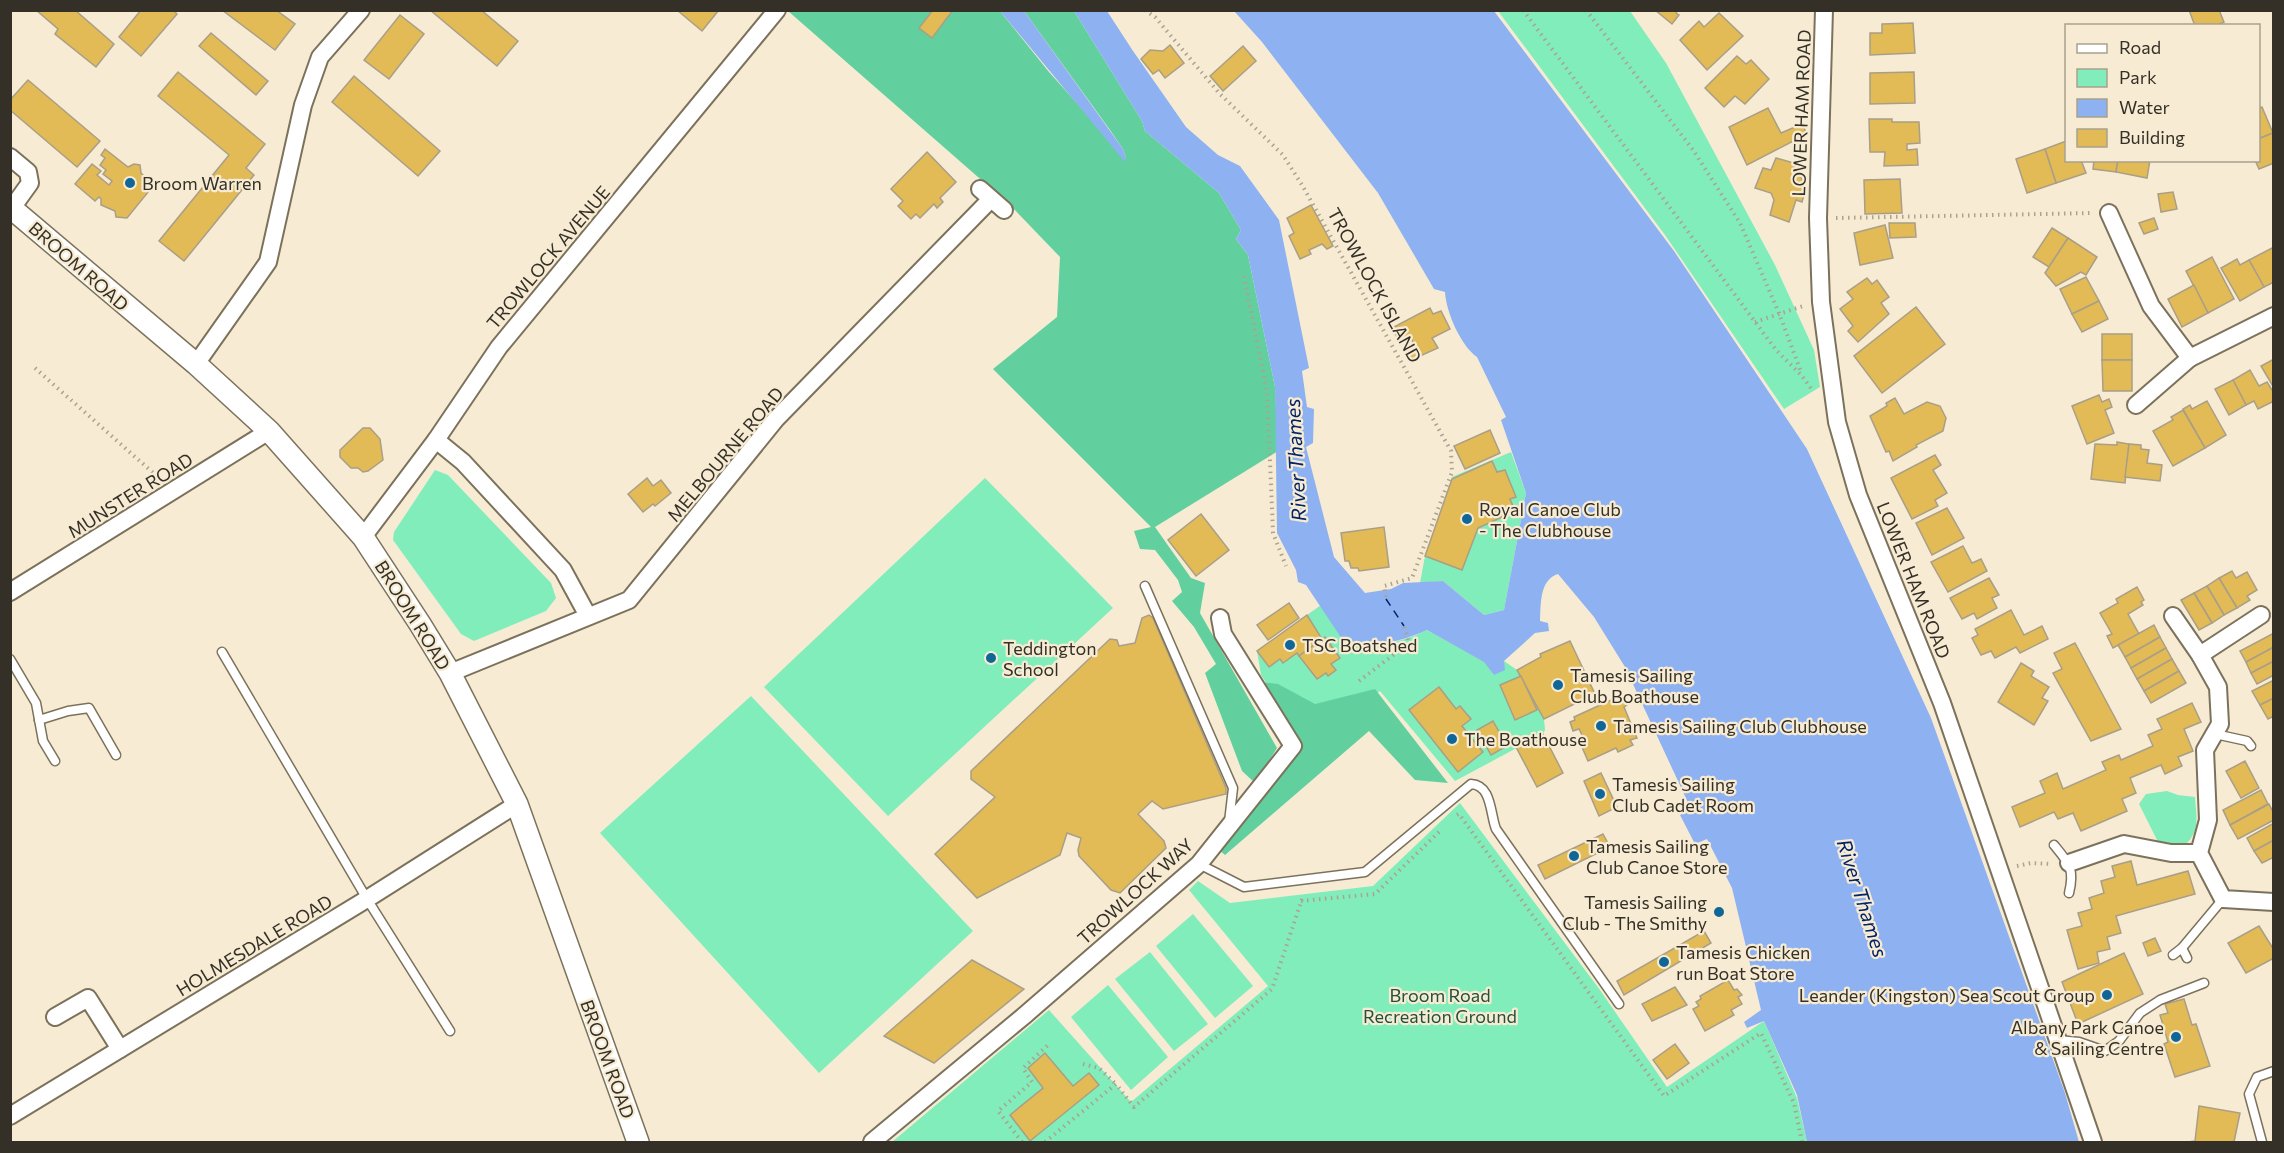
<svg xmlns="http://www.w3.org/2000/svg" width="2284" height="1153" viewBox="0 0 2284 1153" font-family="Commissioner,sans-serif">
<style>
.green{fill:#80edba}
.forest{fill:#61d09e}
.water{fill:#8eb1f2}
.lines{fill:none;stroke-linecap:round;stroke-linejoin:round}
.ferry{stroke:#032367;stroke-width:1.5;stroke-dasharray:8 6;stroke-linecap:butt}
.building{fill:#e2ba56;stroke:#a99f87;stroke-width:1.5}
.service-casing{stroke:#7c725c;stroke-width:11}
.minor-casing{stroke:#7c725c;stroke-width:20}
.tertiary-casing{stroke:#7c725c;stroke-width:24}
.path{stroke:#aba390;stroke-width:4;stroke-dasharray:1.5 4.5;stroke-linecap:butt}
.service{stroke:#fff;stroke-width:8}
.minor{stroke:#fff;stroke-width:16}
.tertiary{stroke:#fff;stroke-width:21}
.poi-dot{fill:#0f6697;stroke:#f7ecd3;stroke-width:2}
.labels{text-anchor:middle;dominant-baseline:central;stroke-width:4.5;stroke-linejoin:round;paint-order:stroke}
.street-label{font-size:18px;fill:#353027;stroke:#f7ecd3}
.poi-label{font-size:18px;fill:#353027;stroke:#f7ecd3;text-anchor:start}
.park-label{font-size:18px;fill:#22503b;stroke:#f7ecd3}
.water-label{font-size:20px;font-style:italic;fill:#032367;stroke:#f7ecd3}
</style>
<rect width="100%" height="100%" fill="#f7ecd3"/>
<g class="green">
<polygon points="1498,11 1630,11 1666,63 1775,265 1814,350 1820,387 1784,409 1665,235"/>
<polygon points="1511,452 1526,493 1504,610 1484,615 1443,581 1420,583 1425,556 1452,477"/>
<polygon points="435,470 448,475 551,583 556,598 546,611 474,641 461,634 393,540 394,532"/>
<polygon points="985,478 1113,608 888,816 764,687"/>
<path d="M1321,605L1343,639C1375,647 1396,645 1427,630L1485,662L1494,675L1504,661L1517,670L1544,719L1545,730L1543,734L1455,781L1380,691L1311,752L1261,675L1257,651Z"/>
<polygon points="751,696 973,931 819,1073 600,833"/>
<path d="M2167,791L2178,795L2195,797C2196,817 2201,830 2185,845L2158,842L2139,804L2146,794Z"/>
<polygon points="1460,803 1600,990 1667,1087 1764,1021 1797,1098 1807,1142 892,1142 1049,1010 1131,1102 1268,986 1189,890 1198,881 1230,903 1373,886"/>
<polygon points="1193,914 1253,986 1215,1018 1156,946"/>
<polygon points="1150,952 1208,1024 1174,1051 1115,979"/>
<polygon points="1108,985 1168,1057 1131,1090 1071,1017"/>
</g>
<g class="forest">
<polygon points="788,11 1000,11 1049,72 1126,158 1123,149 1110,130 1024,11 1074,11 1142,121 1145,131 1219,193 1241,230 1236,239 1248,255 1275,387 1278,451 1155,527 1191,578 1205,583 1200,613 1277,748 1255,783 1242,771 1205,673 1216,664 1194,627 1172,601 1182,592 1178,580 1155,550 1140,549 1134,531 1151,527 993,369 1057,317 1060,257 1010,205"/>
<polygon points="1260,682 1278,684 1315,704 1375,689 1448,783 1415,780 1369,731 1225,855 1218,849 1300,744"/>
</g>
<g class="water">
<polygon points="1000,11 1024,11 1123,149 1126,158 1125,162"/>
<path d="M1074,11H1107L1133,51L1186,127L1218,155L1240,166L1279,220L1309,368L1302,371L1307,407L1314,409L1313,443L1306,447L1334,557L1365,593L1391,589L1403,583L1443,581L1484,615L1504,610L1526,493L1501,420L1506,417L1477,357C1461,346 1446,312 1445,292L1434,289L1378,193L1262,42L1234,11H1494L1674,251L1807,449L1931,718L2065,1093L2079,1142H1807L1797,1095L1764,1021L1747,1028L1744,1022L1761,1010L1732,888L1707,839L1695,844L1680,815L1691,809L1625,667L1594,617L1558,574C1539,580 1541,605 1540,621L1548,623L1549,631L1535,633L1504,661L1505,670L1494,675L1484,662L1427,630C1395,644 1376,647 1342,639L1306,585L1298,582L1296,570L1277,533L1275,387L1248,255L1236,239L1241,230L1219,193L1145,131L1142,121Z"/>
</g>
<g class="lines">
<polyline class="ferry" points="1386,599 1404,626"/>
</g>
<g class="building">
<polygon points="36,10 75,10 114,44 96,67 55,34 58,29"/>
<polygon points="141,10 173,10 177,14 141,56 119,37"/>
<polygon points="222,10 276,10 295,24 275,50"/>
<polygon points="430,10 481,10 518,41 497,66"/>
<polygon points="677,10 719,10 702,31"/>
<polygon points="933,10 953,10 932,38 919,28"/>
<polygon points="1655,10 1678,10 1676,13 1679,15 1672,24"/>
<polygon points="2189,10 2219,10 2224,22 2215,26 2195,26"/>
<polygon points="1719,13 1743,36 1707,70 1680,40 1699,21 1704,27"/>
<polygon points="400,15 424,34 389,79 364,60"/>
<polygon points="1913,23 1915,53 1870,55 1870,33 1882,33 1882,24"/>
<polygon points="211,33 268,81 256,95 199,46"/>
<polygon points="1170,45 1184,63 1165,78 1159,70 1153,74 1141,59 1150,50 1163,51"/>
<polygon points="1243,46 1256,61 1223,91 1210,76"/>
<polygon points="1737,56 1746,64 1751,60 1769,79 1745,104 1735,96 1724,107 1705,88"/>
<polygon points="178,72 265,144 246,168 254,175 184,261 159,241 229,155 158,96"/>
<polygon points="1914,72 1915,103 1870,104 1870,73"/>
<polygon points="354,76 440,151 418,176 332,102"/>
<polygon points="28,80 100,141 77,167 10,110 10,100"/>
<polygon points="2262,107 2273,133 2258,139 2258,109"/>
<polygon points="1768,108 1781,133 1802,124 1807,134 1747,165 1729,127"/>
<polygon points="1869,119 1892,119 1892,122 1919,122 1920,143 1907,144 1907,150 1917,149 1918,165 1884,166 1885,152 1870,152"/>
<polygon points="2273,133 2274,163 2259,169 2255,160 2258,160 2258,139"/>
<polygon points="2066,141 2066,160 2081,160 2086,173 2056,183 2045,149"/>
<polygon points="105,149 128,167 134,164 140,165 141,173 144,176 142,180 148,181 151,184 149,191 127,218 116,217 115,211 101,205 101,199 99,197 95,201 75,184 92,164 101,171 97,175 109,185 112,181 103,174 106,170 100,165 105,158 101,155"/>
<polygon points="2045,149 2056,183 2027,193 2016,159"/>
<polygon points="927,152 956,182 940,198 943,202 937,208 934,204 920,218 916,214 911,219 898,206 903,201 891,189"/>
<polygon points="1776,158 1801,165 1799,173 1806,188 1802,202 1796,200 1789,222 1770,215 1774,200 1771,193 1755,188 1763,168 1771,170"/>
<polygon points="2094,160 2118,160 2116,172 2093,169"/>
<polygon points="2118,160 2150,160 2147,178 2116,172"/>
<polygon points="1900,179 1902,213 1865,214 1864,180"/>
<polygon points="2173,192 2177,209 2161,212 2158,194"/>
<polygon points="1311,205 1333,246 1327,249 1322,244 1309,250 1311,254 1300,259 1289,236 1294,233 1287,218"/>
<polygon points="2154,218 2158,229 2144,234 2139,223"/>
<polygon points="1889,223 1915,223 1916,237 1890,238"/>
<polygon points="1885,225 1893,258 1860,265 1854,233"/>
<polygon points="2052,228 2068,238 2049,267 2033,257"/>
<polygon points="2068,238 2097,257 2086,275 2081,272 2056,286 2045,273"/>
<polygon points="2274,247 2274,282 2264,287 2249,260"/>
<polygon points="2212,257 2234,299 2208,313 2186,271"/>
<polygon points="2237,259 2240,265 2249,260 2264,287 2240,301 2221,268"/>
<polygon points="2086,277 2099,301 2072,314 2060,289"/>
<polygon points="1867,278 1872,284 1877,280 1889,297 1881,303 1889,314 1858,342 1848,331 1853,326 1840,309 1853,299 1847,292"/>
<polygon points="2194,285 2208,313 2182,327 2168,299"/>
<polygon points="2099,301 2108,319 2082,332 2072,314"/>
<polygon points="1916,307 1945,344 1882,393 1854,356"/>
<polygon points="1430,308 1433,314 1441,311 1450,329 1432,338 1438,348 1411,360 1406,350 1415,346 1410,337 1400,342 1392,328"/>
<rect x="2102" y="334" width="30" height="26"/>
<polygon points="2274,359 2274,388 2261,366"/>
<polygon points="2102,360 2132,360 2132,391 2103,391"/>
<polygon points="2250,370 2259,386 2267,382 2274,393 2274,401 2258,409 2254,401 2246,405 2233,380"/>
<polygon points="2233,380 2246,405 2229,415 2215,389"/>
<polygon points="2099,395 2102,402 2109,399 2112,407 2105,410 2114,433 2087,444 2072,406"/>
<polygon points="1895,398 1904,414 1927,402 1940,406 1946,418 1943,431 1916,445 1917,447 1893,461 1889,451 1886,452 1870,416 1887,406 1886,403"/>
<polygon points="2207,401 2226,435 2205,448 2183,409 2190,405 2192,409"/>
<polygon points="2183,410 2205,448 2173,466 2153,431 2173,420 2171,417"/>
<polygon points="363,428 370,428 380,439 383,460 368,471 363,472 358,468 351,468 340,457 340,450"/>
<polygon points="1490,430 1500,453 1465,469 1454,446"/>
<polygon points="2117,442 2129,444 2125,483 2091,479 2095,444 2117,445"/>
<polygon points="2129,444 2141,445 2141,449 2149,450 2147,463 2162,465 2160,481 2125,477"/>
<polygon points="1935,455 1941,465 1933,470 1947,493 1935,500 1938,506 1912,519 1891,478"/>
<polygon points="1492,461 1497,472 1505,470 1516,497 1510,499 1515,511 1478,528 1462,570 1425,556 1452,479"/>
<polygon points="647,478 653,486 661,480 671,493 655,506 653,504 643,512 628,494"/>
<polygon points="1947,508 1964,538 1932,555 1916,523"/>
<polygon points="1201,514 1229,550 1196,576 1168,540"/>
<polygon points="1384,527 1389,567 1359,571 1358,568 1351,568 1349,561 1345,561 1341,533"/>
<polygon points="1963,546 1972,563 1981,559 1987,571 1948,592 1931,562"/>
<polygon points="2232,571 2236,578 2247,572 2257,590 2247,596 2250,600 2237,608 2219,578"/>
<polygon points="1989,578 1999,595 1992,598 1997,608 1977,619 1974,613 1962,619 1950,598"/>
<polygon points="2219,578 2237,608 2224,615 2207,586"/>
<polygon points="2207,586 2224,615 2212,623 2194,593"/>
<polygon points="2137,587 2144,600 2141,602 2143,605 2128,614 2139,634 2113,648 2107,636 2112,634 2100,613 2118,603 2116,599"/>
<polygon points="2194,593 2212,623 2199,630 2181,600"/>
<polygon points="1289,603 1299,618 1268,640 1257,625"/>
<polygon points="2011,610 2024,635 2042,626 2048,639 2020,653 2016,647 1995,658 1991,651 1981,655 1972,638 1978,635 1975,629"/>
<polygon points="1149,615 1153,618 1226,788 1226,794 1163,809 1152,801 1138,814 1164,841 1166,848 1120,893 1111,890 1079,856 1078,850 1081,838 1067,833 1060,855 977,898 935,854 995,797 971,779 971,771 1110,639 1117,640 1119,646 1135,643 1142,618"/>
<polygon points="1307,615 1322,639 1299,656 1297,653 1283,663 1280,659 1269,667 1257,651"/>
<polygon points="2154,625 2160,637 2125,657 2118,645"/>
<polygon points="2274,633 2274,647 2246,662 2240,651"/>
<polygon points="1325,637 1340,658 1331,664 1336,670 1328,676 1326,673 1317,679 1299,656"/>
<polygon points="2160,637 2166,648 2131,668 2125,657"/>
<polygon points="1570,641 1595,694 1544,719 1517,670 1541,657 1540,654"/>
<polygon points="2075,643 2121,729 2091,741 2053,673 2062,669 2054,653"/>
<polygon points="2274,647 2274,661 2251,673 2246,662"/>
<polygon points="2166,648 2172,659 2137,679 2131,668"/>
<polygon points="2172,659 2179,671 2144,691 2137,679"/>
<polygon points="2274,661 2274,675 2257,684 2251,673"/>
<polygon points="2021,663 2034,671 2031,676 2049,687 2042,698 2048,701 2034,725 1998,702"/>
<polygon points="2179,671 2186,683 2151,703 2144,691"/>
<polygon points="1521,676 1537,710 1515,720 1500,685"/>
<polygon points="2274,680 2274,698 2260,705 2252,691"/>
<polygon points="1439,687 1456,709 1460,706 1471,719 1462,726 1483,752 1458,772 1409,710"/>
<polygon points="1622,695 1627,705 1624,707 1637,738 1630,740 1633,745 1618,752 1616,748 1588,761 1578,738 1582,735 1579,729 1573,731 1570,722 1575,720 1574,717"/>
<polygon points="2274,698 2274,716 2268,719 2260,705"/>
<polygon points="2192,703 2201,722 2184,729 2193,751 2178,757 2182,766 2165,774 2161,765 2130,778 2136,793 2122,799 2127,811 2081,831 2073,813 2058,819 2054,812 2020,827 2012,807 2045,793 2040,781 2057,773 2063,789 2106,770 2102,762 2119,755 2121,760 2153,746 2148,735 2162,729 2157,719"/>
<polygon points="1493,721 1507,746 1491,755 1477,730"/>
<polygon points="1543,734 1563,773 1537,787 1516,747"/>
<polygon points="2245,761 2259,788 2241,798 2226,771"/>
<polygon points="1601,773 1617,807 1599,816 1584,781"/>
<polygon points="2261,790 2268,804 2230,825 2223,810"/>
<polygon points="2269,804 2274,814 2274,820 2238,839 2230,825"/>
<polygon points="2274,823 2274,840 2254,851 2247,838"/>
<polygon points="1603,834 1610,847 1545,879 1538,865"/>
<polygon points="2274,840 2274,857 2262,863 2254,851"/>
<polygon points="2131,861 2137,885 2188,871 2195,894 2116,916 2121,933 2107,937 2110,949 2097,952 2099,963 2078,969 2067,930 2082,926 2078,913 2092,909 2089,898 2104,893 2101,881 2115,877 2112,866"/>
<polygon points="2259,926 2274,950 2274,958 2246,973 2228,943"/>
<polygon points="1704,931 1711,943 1624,995 1617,981"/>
<polygon points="2155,938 2161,951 2148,956 2143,943"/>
<polygon points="2124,953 2143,994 2078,1024 2062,982"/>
<polygon points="972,960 1024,989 934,1063 884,1036"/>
<polygon points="1728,980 1734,990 1737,989 1742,995 1738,997 1742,1004 1731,1010 1734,1015 1705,1031 1693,1009 1699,1006 1696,1002 1701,999 1700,996"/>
<polygon points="1675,987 1687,1005 1652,1021 1642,1004"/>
<polygon points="2184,999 2192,1025 2196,1024 2210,1066 2175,1077 2164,1044 2168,1042 2160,1015 2168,1013 2165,1004"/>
<polygon points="1675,1044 1689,1063 1667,1079 1653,1060"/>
<polygon points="1045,1053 1073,1086 1089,1073 1099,1085 1030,1141 1010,1115 1043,1088 1028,1068"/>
<polygon points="2199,1106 2240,1113 2234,1142 2188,1142 2195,1141"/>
</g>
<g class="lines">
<defs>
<g id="service">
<polyline points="1145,586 1233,788 1229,822"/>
<polyline points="222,652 367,899 450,1031"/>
<polyline points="10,659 36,703 43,741 55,761"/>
<polyline points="39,720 68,711 89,708 116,755"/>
<polyline points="2215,734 2247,741 2251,746"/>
<path d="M2054,845C2069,863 2075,869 2069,893"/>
<path d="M1199,864L1244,887L1365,872L1471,784C1492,785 1490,814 1496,829L1619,1004"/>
<polyline points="2173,955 2182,948"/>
<polyline points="2187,958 2182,948 2223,899"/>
<polyline points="2058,1040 2079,1042 2105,1051 2119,1041 2140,1013 2160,1000 2204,983"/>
<polyline points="2262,1142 2249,1094 2257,1077 2274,1071"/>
</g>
<g id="minor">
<polyline points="1824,10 1818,218 1821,302 1837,422 1858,495 1942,703 2093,1142"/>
<polyline points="10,157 28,172 30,183 12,208"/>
<polyline points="980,189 1004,210"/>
<polyline points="2109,213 2151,306 2190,358 2274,316"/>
<polyline points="196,364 268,262 303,105 320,57 361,10"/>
<polyline points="2136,405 2190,358"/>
<polyline points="436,440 463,462 563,570 588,616"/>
<polyline points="363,537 436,440 499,347 777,10"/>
<polyline points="10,592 269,431"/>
<polyline points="2173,616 2200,655 2218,687 2220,724 2205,750 2208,820 2199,853 2223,899 2274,902"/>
<polyline points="2200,655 2261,615"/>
<polyline points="450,673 629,600 776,419 991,199"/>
<polyline points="2069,863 2124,844 2171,853 2199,853"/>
<polyline points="55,1017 88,998 120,1049"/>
<polyline points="10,1116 367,899 517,804"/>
<polyline points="872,1142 1025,1015 1199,864 1293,746 1223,634 1220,618"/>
</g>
<polyline id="tertiary" points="10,207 196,364 269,431 363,537 420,624 450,673 517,804 638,1142"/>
</defs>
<use href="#service" class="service-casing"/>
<use href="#minor" class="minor-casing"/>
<use href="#tertiary" class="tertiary-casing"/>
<g class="path">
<polyline points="1145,10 1155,17 1219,93 1283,155 1302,185 1451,451 1452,472 1412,578 1384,586 1386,599"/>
<polyline points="1523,10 1776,350 1802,376 1813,391"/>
<polyline points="1586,10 1693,150 1740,223 1779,313 1801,372"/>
<polyline points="1836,218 2093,213"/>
<polyline points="1244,276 1267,391 1273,533 1286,566"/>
<polyline points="1755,322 1803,306"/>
<polyline points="35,368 160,479"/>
<polyline points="1359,681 1409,643 1404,626"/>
<polyline points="1457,815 1459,814 1664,1096 1761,1033 1794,1103 1802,1142"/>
<polyline points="2017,866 2031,863 2051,864"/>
<polyline points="1301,901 1375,894 1441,830"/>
<polyline points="1083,1064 1099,1068 1116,1084"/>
<polyline points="1022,1142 998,1111 1032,1082 1023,1068 1048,1045"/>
<polyline points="1045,1142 1116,1084 1134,1107 1272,989 1302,899"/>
</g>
<use href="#service" class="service"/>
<use href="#minor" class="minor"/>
<use href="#tertiary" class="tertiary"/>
</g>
<g class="poi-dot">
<circle cx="130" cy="183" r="6"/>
<circle cx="1467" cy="519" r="6"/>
<circle cx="1290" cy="645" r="6"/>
<circle cx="991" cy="658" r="6"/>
<circle cx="1558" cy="685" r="6"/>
<circle cx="1601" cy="726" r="6"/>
<circle cx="1452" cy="739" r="6"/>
<circle cx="1600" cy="794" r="6"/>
<circle cx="1574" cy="856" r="6"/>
<circle cx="1719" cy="912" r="6"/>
<circle cx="1664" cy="962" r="6"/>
<circle cx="2107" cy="995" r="6"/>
<circle cx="2176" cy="1037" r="6"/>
</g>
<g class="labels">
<g class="street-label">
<text transform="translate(1801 113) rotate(-88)">LOWER HAM ROAD</text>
<text transform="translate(548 257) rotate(-50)">TROWLOCK AVENUE</text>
<text transform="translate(79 266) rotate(41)">BROOM ROAD</text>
<text transform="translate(1375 285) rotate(61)">TROWLOCK ISLAND</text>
<text transform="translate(725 454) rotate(-50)">MELBOURNE ROAD</text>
<text transform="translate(130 495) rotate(-32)">MUNSTER ROAD</text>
<text transform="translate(1914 580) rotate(68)">LOWER HAM ROAD</text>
<text transform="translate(413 615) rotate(58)">BROOM ROAD</text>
<text transform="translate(1135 891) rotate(-42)">TROWLOCK WAY</text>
<text transform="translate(254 945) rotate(-31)">HOLMESDALE ROAD</text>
<text transform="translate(608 1059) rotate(70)">BROOM ROAD</text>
</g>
<g class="poi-label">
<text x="142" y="183">Broom Warren</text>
<text x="1479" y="509">Royal Canoe Club<tspan x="1479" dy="21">- The Clubhouse</tspan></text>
<text x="1302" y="645">TSC Boatshed</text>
<text x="1003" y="648">Teddington<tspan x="1003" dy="21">School</tspan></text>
<text x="1570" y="675">Tamesis Sailing<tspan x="1570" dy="21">Club Boathouse</tspan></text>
<text x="1613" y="726">Tamesis Sailing Club Clubhouse</text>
<text x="1464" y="739">The Boathouse</text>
<text x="1612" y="784">Tamesis Sailing<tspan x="1612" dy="21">Club Cadet Room</tspan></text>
<text x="1586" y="846">Tamesis Sailing<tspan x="1586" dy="21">Club Canoe Store</tspan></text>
<text x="1707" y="902" text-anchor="end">Tamesis Sailing<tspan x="1707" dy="21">Club - The Smithy</tspan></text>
<text x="1676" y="952">Tamesis Chicken<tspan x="1676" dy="21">run Boat Store</tspan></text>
<text x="2095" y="995" text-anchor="end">Leander (Kingston) Sea Scout Group</text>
<text x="2164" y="1027" text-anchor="end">Albany Park Canoe<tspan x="2164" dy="21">&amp; Sailing Centre</tspan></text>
</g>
<g class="park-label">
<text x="1440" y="995">Broom Road<tspan x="1440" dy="21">Recreation Ground</tspan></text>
</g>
<g class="water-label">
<text transform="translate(1295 460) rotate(-93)">River Thames</text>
<text transform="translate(1863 898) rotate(72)">River Thames</text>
</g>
</g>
<rect width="2284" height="1153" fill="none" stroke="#353027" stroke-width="24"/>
<rect x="2065" y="24" width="195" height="138" fill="#f7ecd3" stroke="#a9a18e" stroke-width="1.5"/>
<rect x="2077" y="44" width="30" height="9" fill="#ffffff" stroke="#a9a18e" stroke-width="1.5"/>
<text x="2119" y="54" font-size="18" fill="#353027">Road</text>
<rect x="2077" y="69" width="30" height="18" fill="#80edba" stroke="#a9a18e" stroke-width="1.5"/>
<text x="2119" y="84" font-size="18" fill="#353027">Park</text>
<rect x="2077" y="99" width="30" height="18" fill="#8eb1f2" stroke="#a9a18e" stroke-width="1.5"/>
<text x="2119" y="114" font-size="18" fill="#353027">Water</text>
<rect x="2077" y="129" width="30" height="18" fill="#e2ba56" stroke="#a9a18e" stroke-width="1.5"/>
<text x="2119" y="144" font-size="18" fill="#353027">Building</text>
</svg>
